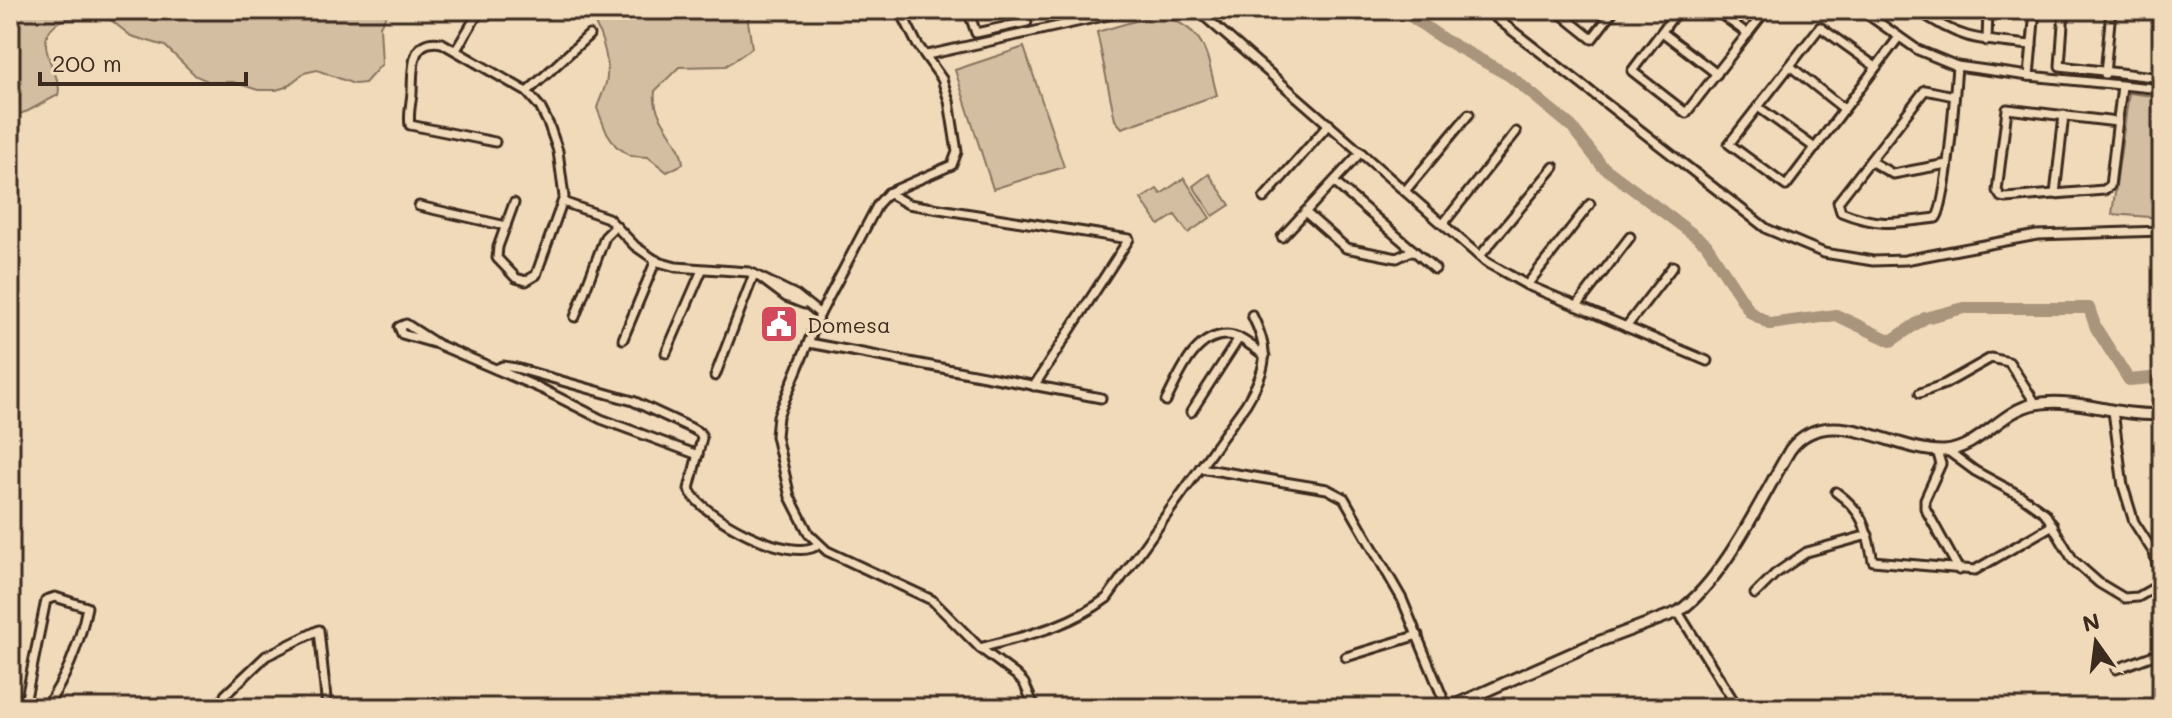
<svg xmlns="http://www.w3.org/2000/svg" width="2172" height="718" viewBox="0 0 2172 718" font-family="Mali,sans-serif">
<style>
.green{fill:#d3bea1;stroke:#877460;stroke-width:2}
.lines{fill:none;stroke-linecap:round;stroke-linejoin:round}
.river{stroke:#a9947c;stroke-width:12}
.minor-casing{stroke:#3b2a1e;stroke-width:13}
.major-casing{stroke:#3b2a1e;stroke-width:15}
.minor{stroke:#f1daba;stroke-width:7}
.major{stroke:#f1daba;stroke-width:9}
.labels{text-anchor:middle;dominant-baseline:central;stroke-width:6;stroke-linejoin:round;paint-order:stroke}
.poi-label{font-size:22px;fill:#3b2a1e;stroke:#f1daba;text-anchor:start}
</style>
<rect width="100%" height="100%" fill="#f1daba"/>
<filter id="ink" filterUnits="userSpaceOnUse"><feTurbulence type="fractalNoise" baseFrequency=".0125" numOctaves="2"/><feDisplacementMap in="SourceGraphic" scale="16" xChannelSelector="R" yChannelSelector="G"/><feConvolveMatrix kernelMatrix="1 2 1 2 8 2 1 2 1" color-interpolation-filters="sRGB"/></filter>
<g filter="url(#ink)">
<g class="green">
<path d="M10,10H389L380,26L382,64L365,83L354,84L317,70L304,73L286,87L276,90H258L233,82H210L196,76L165,46L131,36L107,17L89,14L60,21C26,42 65,75 58,95L28,111L10,117Z"/>
<path d="M586,10H751L748,21L752,48L726,66L679,67L655,91C651,119 681,137 683,164L667,172L648,157L631,156L616,146L606,131L597,108C600,98 606,88 607,77C609,56 600,27 586,10Z"/>
<path d="M1159,14C1208,31 1205,50 1217,95L1122,128L1115,120L1097,32Z"/>
<polygon points="1024,47 1064,167 993,189 955,70"/>
<polygon points="2129,93 2162,97 2162,218 2112,214"/>
<polygon points="1209,174 1230,205 1213,216 1193,186"/>
<polygon points="1184,178 1210,218 1188,233 1175,215 1159,225 1141,199 1157,189 1161,194"/>
</g>
<g class="lines">
<polyline class="river" points="1402,10 1443,39 1510,76 1571,126 1602,166 1706,244 1750,312 1770,324 1836,315 1891,341 1925,318 1964,308 2089,308 2096,328 2129,380 2162,377"/>
<defs>
<g id="minor">
<polyline points="900,10 917,44 942,79 949,101 957,152 952,165 888,193 878,204 820,314 778,416 776,436 790,497 809,534 827,551 932,600 980,648 1016,675 1024,683 1035,708"/>
<polyline points="938,10 940,15"/>
<polyline points="968,10 976,33 1027,22 1024,10"/>
<polyline points="1201,10 1204,16 1486,262 1527,285 1707,361"/>
<polyline points="1486,10 1767,229 1824,253 1873,261 1905,260 2037,235 2162,231"/>
<polyline points="1556,10 1592,39 1614,10"/>
<polyline points="1678,10 1632,71 1686,113 1766,10"/>
<polyline points="1715,10 1748,34"/>
<polyline points="1861,10 1918,50 1957,66 2029,76 2162,89"/>
<path d="M1918,10C1961,41 1981,40 2032,45"/>
<polyline points="2064,10 2060,66 2162,78"/>
<polyline points="1662,32 1717,74"/>
<polyline points="1987,41 1988,10"/>
<polyline points="456,50 480,10"/>
<polyline points="927,55 1131,10"/>
<polyline points="1790,66 1844,109"/>
<polyline points="1876,67 1820,27 1729,144 1786,186 1899,37"/>
<polyline points="2105,74 2111,10"/>
<polyline points="2029,76 2035,10"/>
<polyline points="527,92 589,35"/>
<path d="M1954,96L1925,90L1838,202L1841,212C1878,227 1897,223 1936,218C1947,205 1955,91 1957,66"/>
<polyline points="1758,107 1815,148"/>
<polyline points="2117,122 2007,109 1997,191 2001,197 2006,198 2104,190 2110,186 2122,86"/>
<path d="M495,142L410,125C408,115 411,104 412,93C413,71 409,37 442,43L527,92L540,107L549,125L558,151L564,197L536,275L526,281L516,278L497,258L498,247L514,203"/>
<polyline points="1870,161 1893,174 1947,164"/>
<polyline points="1334,182 1435,269"/>
<polyline points="1405,191 1469,114"/>
<polyline points="888,193 908,204 1129,239 1034,386"/>
<polyline points="2055,194 2064,115"/>
<polyline points="1264,198 1329,124"/>
<polyline points="563,202 608,218 635,246 658,262 676,267 749,272 796,295 820,314"/>
<polyline points="419,206 506,226"/>
<polyline points="1305,212 1346,248 1397,258 1413,250"/>
<polyline points="1443,224 1516,132"/>
<polyline points="1282,237 1361,152"/>
<polyline points="1480,256 1554,167"/>
<polyline points="762,279 786,297 804,304"/>
<polyline points="1527,285 1590,204"/>
<polyline points="1577,306 1630,237"/>
<polyline points="575,317 605,237 616,226"/>
<polyline points="1626,327 1673,266"/>
<polyline points="623,339 656,260"/>
<polyline points="809,343 1101,398"/>
<polyline points="437,344 402,334 399,327 406,324 437,344 542,389 601,419 698,455"/>
<polyline points="666,353 702,270"/>
<path d="M496,369L503,366L516,368L633,401L691,428L700,433L702,438L689,489C700,516 793,566 819,544"/>
<polyline points="715,376 754,274"/>
<polyline points="1920,393 1945,384 1991,358 2009,362 2036,404"/>
<path d="M1166,401C1179,377 1193,335 1227,335C1240,335 1255,349 1265,356"/>
<polyline points="2113,411 2123,486 2134,522 2154,553 2162,585"/>
<polyline points="1191,412 1239,338"/>
<polyline points="1937,451 1941,464 1925,499 1925,508 1959,570"/>
<polyline points="1948,451 1975,471 2021,496 2045,513 2073,560 2099,583 2124,598 2138,597 2161,584"/>
<polyline points="1200,468 1327,489 1344,498 1402,599 1447,708"/>
<path d="M1836,492C1865,513 1866,528 1873,561L1975,570L2053,525"/>
<polyline points="1755,594 1775,574 1807,552 1868,535"/>
<polyline points="10,612 11,613"/>
<polyline points="1678,612 1738,708"/>
<path d="M980,648C1027,635 1067,628 1107,598L1246,404C1267,368 1271,353 1252,315"/>
<polyline points="1346,657 1418,635"/>
<polyline points="2116,669 2162,652"/>
<path d="M24,708L46,600L55,597L87,607C80,642 66,679 45,708"/>
<polyline points="225,708 225,695 266,656 319,630 327,708"/>
</g>
<path id="major" d="M1448,708L1590,645L1678,612C1724,580 1761,499 1790,450C1827,399 1895,453 1944,451C1979,449 2001,410 2035,404C2077,396 2119,418 2162,414"/>
</defs>
<use href="#minor" class="minor-casing"/>
<use href="#major" class="major-casing"/>
<use href="#minor" class="minor"/>
<use href="#major" class="major"/>
</g>
</g>
<defs>
<symbol id="civic-square" viewBox="-11 -11 22 22"><rect x="-9" y="-9" width="18" height="18" rx="4" fill="#d1495b" stroke="#f1daba"/><path d="M-.6-6.5H3V-4.5H.6V-3L4-1V1h2V6H-6V1h2V-1L-.6-3ZM-1.2 2.5V6h2.4V2.5Z" fill="#fff"/></symbol>
</defs>
<g fill-rule="evenodd">
<use href="#civic-square" x="757" y="302" width="44" height="44"/>
</g>
<g class="labels">
<g class="poi-label">
<text x="807" y="324">Domesa</text>
</g>
</g>
<rect width="2172" height="718" fill="none" stroke="#f1daba" stroke-width="40"/>
<rect x="20" y="20" width="2132" height="678" fill="none" stroke="#3b2a1e" stroke-width="3" filter="url(#ink)"/>
<g transform="translate(2096 642) rotate(346)" stroke="#f1daba" stroke-width="6" paint-order="stroke">
<path d="M0-6L14 30L0 20L-14 30Z" fill="#3b2a1e"/>
<text y="-12" font-size="22" font-weight="bold" text-anchor="middle" fill="#3b2a1e">N</text>
</g>
<path d="M40 72v12h206v-12" fill="none" stroke="#3b2a1e" stroke-width="4"/>
<text x="52" y="72" font-size="24" fill="#3b2a1e" stroke="#f1daba" stroke-width="6" paint-order="stroke">200 m</text>
</svg>
